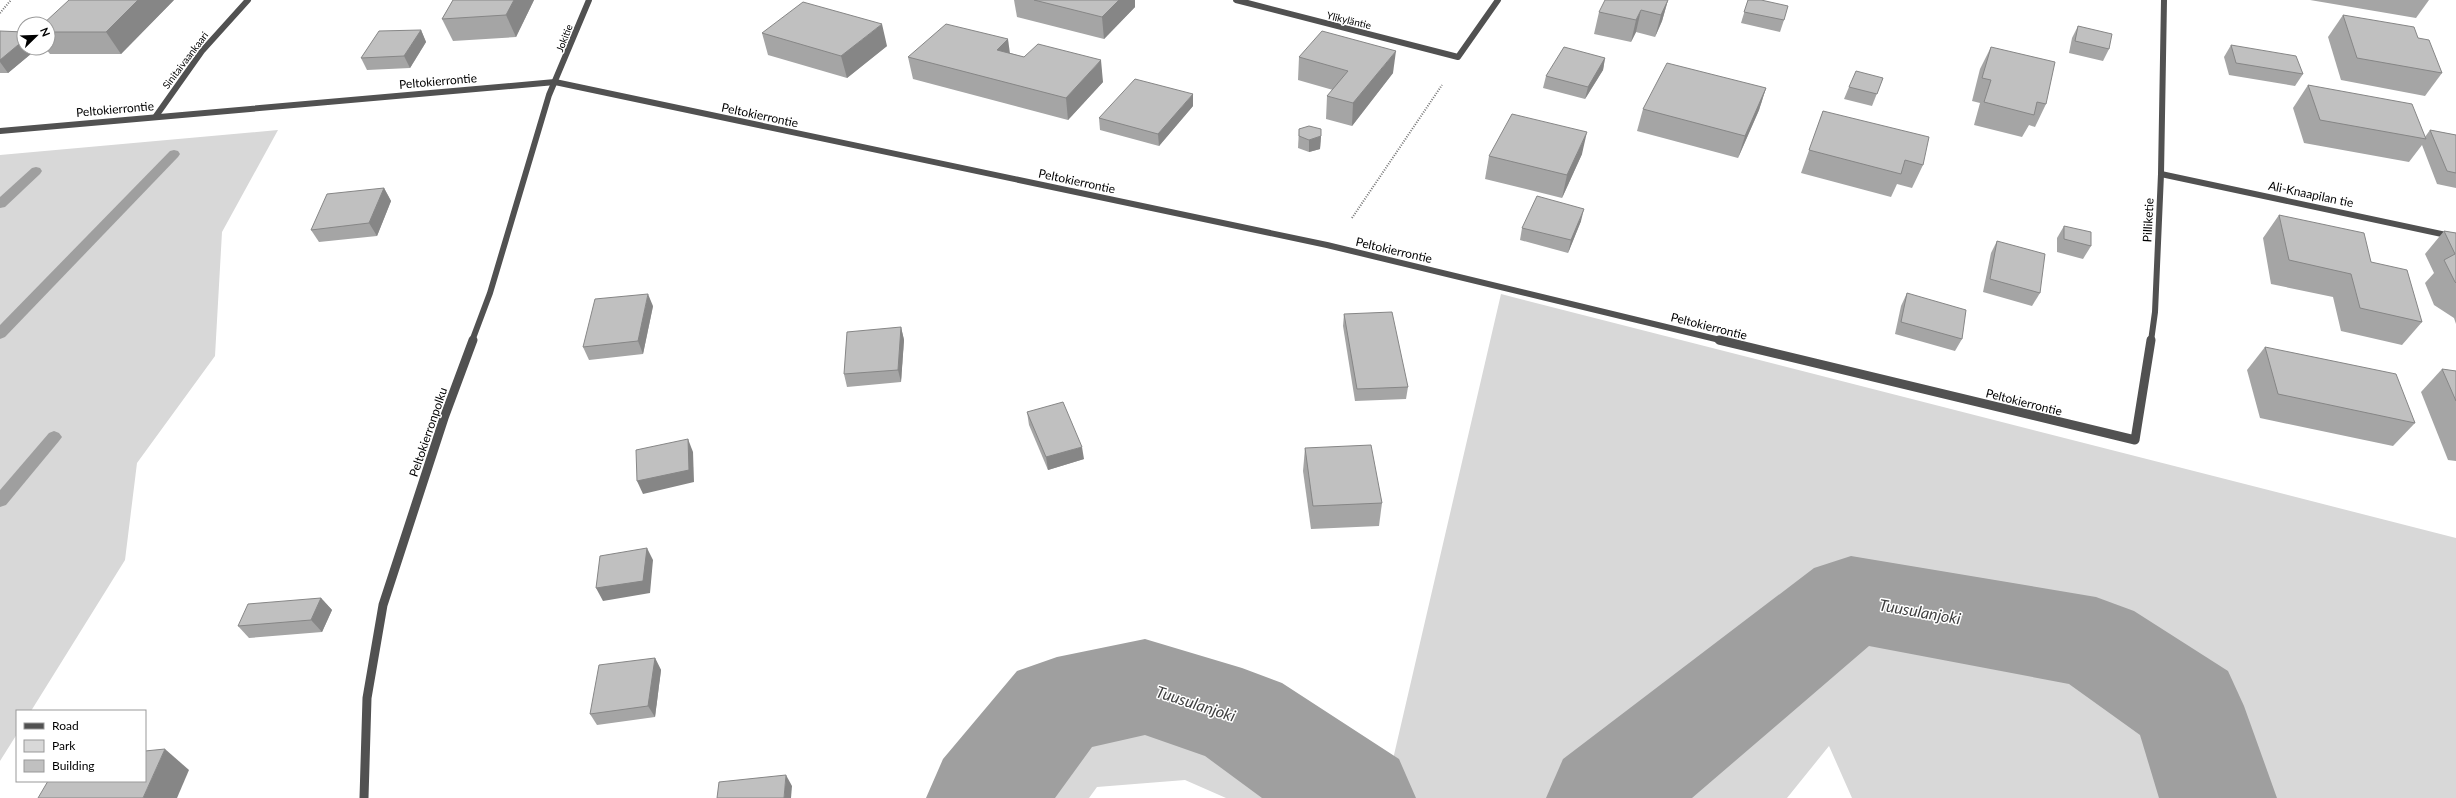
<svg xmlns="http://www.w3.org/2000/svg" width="2456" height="798" viewBox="0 0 2456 798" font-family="Lato,sans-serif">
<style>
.green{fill:#d8d8d8}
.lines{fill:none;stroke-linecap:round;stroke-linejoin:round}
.stream{fill:#9f9f9f;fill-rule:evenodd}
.river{fill:#9f9f9f;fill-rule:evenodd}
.path{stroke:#737373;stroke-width:2;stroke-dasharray:1 1.5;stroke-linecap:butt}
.minor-far1{stroke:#515151;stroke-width:6}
.minor{stroke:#515151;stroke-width:9}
.wall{fill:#a5a5a5}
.shaded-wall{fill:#868686}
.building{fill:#c0c0c0;stroke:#868686}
.labels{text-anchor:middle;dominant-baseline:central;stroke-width:3;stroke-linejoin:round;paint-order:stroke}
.far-street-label{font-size:10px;fill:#000;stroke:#fff}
.street-label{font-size:12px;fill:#000;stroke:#fff}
.near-water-label{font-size:16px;font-style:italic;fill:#404040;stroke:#fff}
</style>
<rect width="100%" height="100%" fill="#fff"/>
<g class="green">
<polygon points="278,130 222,232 215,356 137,463 125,560 31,711 17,711 17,734 0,761 0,155"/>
<polygon points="1501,294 2456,538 2456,798 1852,798 1829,746 1787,798 1384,798"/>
<polygon points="1158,675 1371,798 1226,798 1185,780 1097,787 1089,798 969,798 1053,696"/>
</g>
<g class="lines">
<g class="stream">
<polygon points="174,150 178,151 180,154 178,157 5,337 0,339 0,325 170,151"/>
<polygon points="36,167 40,168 42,171 40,174 5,207 0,208 0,197 32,168"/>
<polygon points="54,431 59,433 62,437 59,441 6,505 0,507 0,490 49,433"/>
</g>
<g class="river">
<polygon points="1851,556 2096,597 2134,611 2228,671 2244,706 2277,798 2159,798 2140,735 2069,684 1869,646 1692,798 1546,798 1563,759 1814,568"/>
<polygon points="1145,639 1242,668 1282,683 1399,759 1416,798 1262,798 1205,756 1145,735 1092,747 1055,798 926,798 943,759 1017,671 1057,657"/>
</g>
<g class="path">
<polyline points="0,13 11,0"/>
<polyline points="1352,218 1442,85"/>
</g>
<g class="minor-far1">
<polyline points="1236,0 1458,57 1498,0"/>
<polyline points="156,116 202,51 248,0"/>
<polyline points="0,131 555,82 1327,245 1724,341"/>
<polyline points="2161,174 2456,237"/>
<polyline points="472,341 490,293 549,95 589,0"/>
<polyline points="2151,341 2155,312 2161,174 2164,0"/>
</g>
<g class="minor">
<polyline points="1719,340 2135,440 2151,340"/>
<polyline points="364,798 367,698 383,605 444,418 473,340"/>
</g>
</g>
<g class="wall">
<polygon points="174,0 121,54 50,54 45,48 48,48 48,24"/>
<polygon points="453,0 534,0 516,37 453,41 442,19"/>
<polygon points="1014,0 1135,0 1135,7 1104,39 1017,17"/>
<polygon points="1668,0 1662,21 1655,37 1636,32 1631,42 1594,34 1599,12"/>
<polygon points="1748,0 1784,20 1780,32 1741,23"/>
<polygon points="2310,0 2429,0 2416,18"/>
<polygon points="2343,15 2418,38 2442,73 2425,96 2341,80 2328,37"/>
<polygon points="2078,26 2109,49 2103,61 2069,53 2072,38"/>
<polygon points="421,30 426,42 410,68 367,70 361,58"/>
<polygon points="0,31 24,48 38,48 8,73 0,73"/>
<polygon points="762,33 887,46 847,78 768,55"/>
<polygon points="2231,45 2303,74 2295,86 2229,75 2224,57"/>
<polygon points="1991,47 2046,104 2035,127 2029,125 2022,137 1974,125 1980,103 1972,101 1980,69"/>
<polygon points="1010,53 1024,57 1103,82 1068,120 913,79 908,57"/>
<polygon points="1299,57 1393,73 1352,126 1326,119 1327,96 1333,90 1298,80"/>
<polygon points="1605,58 1603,70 1585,99 1543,88 1546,76"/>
<polygon points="1883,78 1872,106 1844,99 1849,87"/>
<polygon points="2308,85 2425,137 2430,130 2456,135 2456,188 2437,184 2422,145 2409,162 2304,143 2293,108"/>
<polygon points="1766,88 1759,110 1738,158 1637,131 1643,109"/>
<polygon points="1193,106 1159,146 1100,130 1099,118"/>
<polygon points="1823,111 1923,165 1912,188 1897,184 1891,197 1801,173"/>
<polygon points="1299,129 1321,136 1320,149 1309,152 1298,148"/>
<polygon points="1582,154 1562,198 1485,179 1489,156"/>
<polygon points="384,188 391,201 377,236 319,242 311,230"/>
<polygon points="2279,215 2371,262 2422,322 2402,345 2341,331 2333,297 2271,284 2263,238"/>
<polygon points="1581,221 1568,253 1520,240 1522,228"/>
<polygon points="2064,226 2091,246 2083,259 2057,252 2057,238"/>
<polygon points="2444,231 2456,233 2456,324 2454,318 2434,305 2425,283 2434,273 2425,254"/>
<polygon points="1997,241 2040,293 2032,306 1983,292 1991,253"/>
<polygon points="1907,293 1962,339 1955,351 1895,334 1901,306"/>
<polygon points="653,306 643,354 589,360 583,347"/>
<polygon points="1344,314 1408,387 1406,399 1355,401 1343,326"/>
<polygon points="901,327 904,340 901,382 847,387 844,374"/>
<polygon points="2265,347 2415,423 2393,446 2260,418 2247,370"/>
<polygon points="2442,369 2456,371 2456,461 2448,460 2421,392"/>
<polygon points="1027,412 1084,459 1048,470 1029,425"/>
<polygon points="1305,448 1382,503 1379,526 1311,529 1303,471"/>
<polygon points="321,598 332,610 322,632 249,638 238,626"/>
<polygon points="655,658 661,670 655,717 597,725 590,714"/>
</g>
<g class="shaded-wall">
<polygon points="138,0 174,0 121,54 106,32"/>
<polygon points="514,0 534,0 516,37 506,15"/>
<polygon points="1119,0 1135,0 1135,7 1104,39 1102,17"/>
<polygon points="1668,0 1662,21 1655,37 1661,15"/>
<polygon points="1641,10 1636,32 1631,42 1636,20"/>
<polygon points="882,24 887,46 847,78 841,56"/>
<polygon points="421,30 426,42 410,68 404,56"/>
<polygon points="1008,39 1011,61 997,50"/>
<polygon points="24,40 24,48 38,48 8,73 0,62 0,60"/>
<polygon points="1396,51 1393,73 1352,126 1353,103"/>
<polygon points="1605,58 1603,70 1585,99 1588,87"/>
<polygon points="1101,60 1103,82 1068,120 1066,98"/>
<polygon points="1766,88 1759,110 1738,158 1745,136"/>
<polygon points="1193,94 1193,106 1159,146 1158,134"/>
<polygon points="1587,132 1582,154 1562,198 1567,175"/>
<polygon points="1321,136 1320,149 1309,152 1309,140"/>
<polygon points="384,188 391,201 377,236 369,223"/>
<polygon points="1584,209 1581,221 1568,253 1571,240"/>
<polygon points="648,294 653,306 643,354 638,341"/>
<polygon points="901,327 904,340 901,382 898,370"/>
<polygon points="688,439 693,452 694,482 643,494 637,481"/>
<polygon points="1082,447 1084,459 1048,470 1046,457"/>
<polygon points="647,548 653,560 650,593 603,601 596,588"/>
<polygon points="321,598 332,610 322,632 311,620"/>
<polygon points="655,658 661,670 655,717 648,706"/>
<polygon points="165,749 189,770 177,798 143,798"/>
<polygon points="786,775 792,786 791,798 784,798"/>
</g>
<g class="building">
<polygon points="69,0 138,0 106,32 48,32 48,24 43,24"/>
<polygon points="453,0 514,0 506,15 442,19"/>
<polygon points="1034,0 1119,0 1102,17"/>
<polygon points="1605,0 1668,0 1661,15 1641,10 1636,20 1599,12"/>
<polygon points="1748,0 1761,0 1788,6 1784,20 1744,12"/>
<polygon points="803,2 882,24 841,56 762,33"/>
<polygon points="2343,15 2414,27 2418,38 2429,40 2442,73 2357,58"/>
<polygon points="946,24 1008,39 997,50 1024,57 1038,44 1101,60 1066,98 908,57"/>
<polygon points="2078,26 2112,34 2109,49 2075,41"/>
<polygon points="421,30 404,56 361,58 379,31"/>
<polygon points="0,31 24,32 24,40 0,60"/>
<polygon points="1322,31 1396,51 1353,103 1327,96 1348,71 1299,57"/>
<polygon points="2231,45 2296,56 2303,74 2236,63"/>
<polygon points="1564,47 1605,58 1588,87 1546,76"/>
<polygon points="1991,47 2055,62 2046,104 2037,102 2034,115 1984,102 1991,80 1982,78"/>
<polygon points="1667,63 1766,88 1745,136 1643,109"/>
<polygon points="1856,71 1883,78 1877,94 1849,87"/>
<polygon points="1135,79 1193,94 1158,134 1099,118"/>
<polygon points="2308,85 2412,104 2426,139 2320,120"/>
<polygon points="1823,111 1929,137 1923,165 1905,160 1901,174 1809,150"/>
<polygon points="1512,114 1587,132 1567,175 1489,156"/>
<polygon points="1309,126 1321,129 1321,136 1309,140 1299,136 1299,129"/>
<polygon points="2430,130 2456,135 2456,173 2447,171"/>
<polygon points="384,188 369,223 311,230 327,194"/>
<polygon points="1537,196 1584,209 1571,240 1522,228"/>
<polygon points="2279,215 2364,233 2371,262 2407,270 2422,322 2360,308 2351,274 2289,260"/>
<polygon points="2064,226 2091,232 2091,246 2064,239"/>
<polygon points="2444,231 2456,233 2456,283 2455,282 2444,260 2455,254"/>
<polygon points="1997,241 2045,254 2040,293 1990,279"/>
<polygon points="1907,293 1966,310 1962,339 1901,322"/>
<polygon points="648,294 638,341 583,347 595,299"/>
<polygon points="1392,312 1408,387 1357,389 1344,314"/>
<polygon points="901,327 898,370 844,374 847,332"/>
<polygon points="2265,347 2396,374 2415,423 2278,394"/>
<polygon points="2442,369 2456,371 2456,401"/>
<polygon points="1063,402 1082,447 1046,457 1027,412"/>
<polygon points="688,439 689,470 637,481 636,450"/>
<polygon points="1371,445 1382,503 1313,506 1305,448"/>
<polygon points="647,548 643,581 596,588 600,556"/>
<polygon points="321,598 311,620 238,626 248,604"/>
<polygon points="655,658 648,706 590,714 599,665"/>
<polygon points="165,749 143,798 38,798 48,781 145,781 145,751"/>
<polygon points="786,775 784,798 717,798 719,782"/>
</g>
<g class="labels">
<g class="far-street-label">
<text transform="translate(1349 20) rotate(14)">Ylikyläntie</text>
<text transform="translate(564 38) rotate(-69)">Jokitie</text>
<text transform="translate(185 60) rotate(-53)">Sinitaivaankaari</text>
</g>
<g class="street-label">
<text transform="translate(438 81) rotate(-5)">Peltokierrontie</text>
<text transform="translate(115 109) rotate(-5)">Peltokierrontie</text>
<text transform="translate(760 115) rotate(12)">Peltokierrontie</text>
<text transform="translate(1077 181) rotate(12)">Peltokierrontie</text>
<text transform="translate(2311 194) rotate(12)">Ali-Knaapilan tie</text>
<text transform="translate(2148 220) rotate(-87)">Pilliketie</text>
<text transform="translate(1394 250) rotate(13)">Peltokierrontie</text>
<text transform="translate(1709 326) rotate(14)">Peltokierrontie</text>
<text transform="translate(2024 402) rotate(14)">Peltokierrontie</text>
<text transform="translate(428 432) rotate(-71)">Peltokierronpolku</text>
</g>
<g class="near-water-label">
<text transform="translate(1920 611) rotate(10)">Tuusulanjoki</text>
<text transform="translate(1196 703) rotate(18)">Tuusulanjoki</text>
</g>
</g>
<rect x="16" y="710" width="130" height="72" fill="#ffffff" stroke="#999999"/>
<rect x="24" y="723" width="20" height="6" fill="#515151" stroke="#999999"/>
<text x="52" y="730" font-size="12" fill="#000000">Road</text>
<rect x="24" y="740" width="20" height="12" fill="#d8d8d8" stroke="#999999"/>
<text x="52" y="750" font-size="12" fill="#000000">Park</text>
<rect x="24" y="760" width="20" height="12" fill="#c0c0c0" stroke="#999999"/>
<text x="52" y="770" font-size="12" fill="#000000">Building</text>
<g transform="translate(36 36) rotate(67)"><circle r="19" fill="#ffffff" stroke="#999999"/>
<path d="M0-3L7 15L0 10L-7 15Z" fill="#000000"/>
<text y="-6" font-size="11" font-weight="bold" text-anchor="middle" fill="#000000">N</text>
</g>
</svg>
